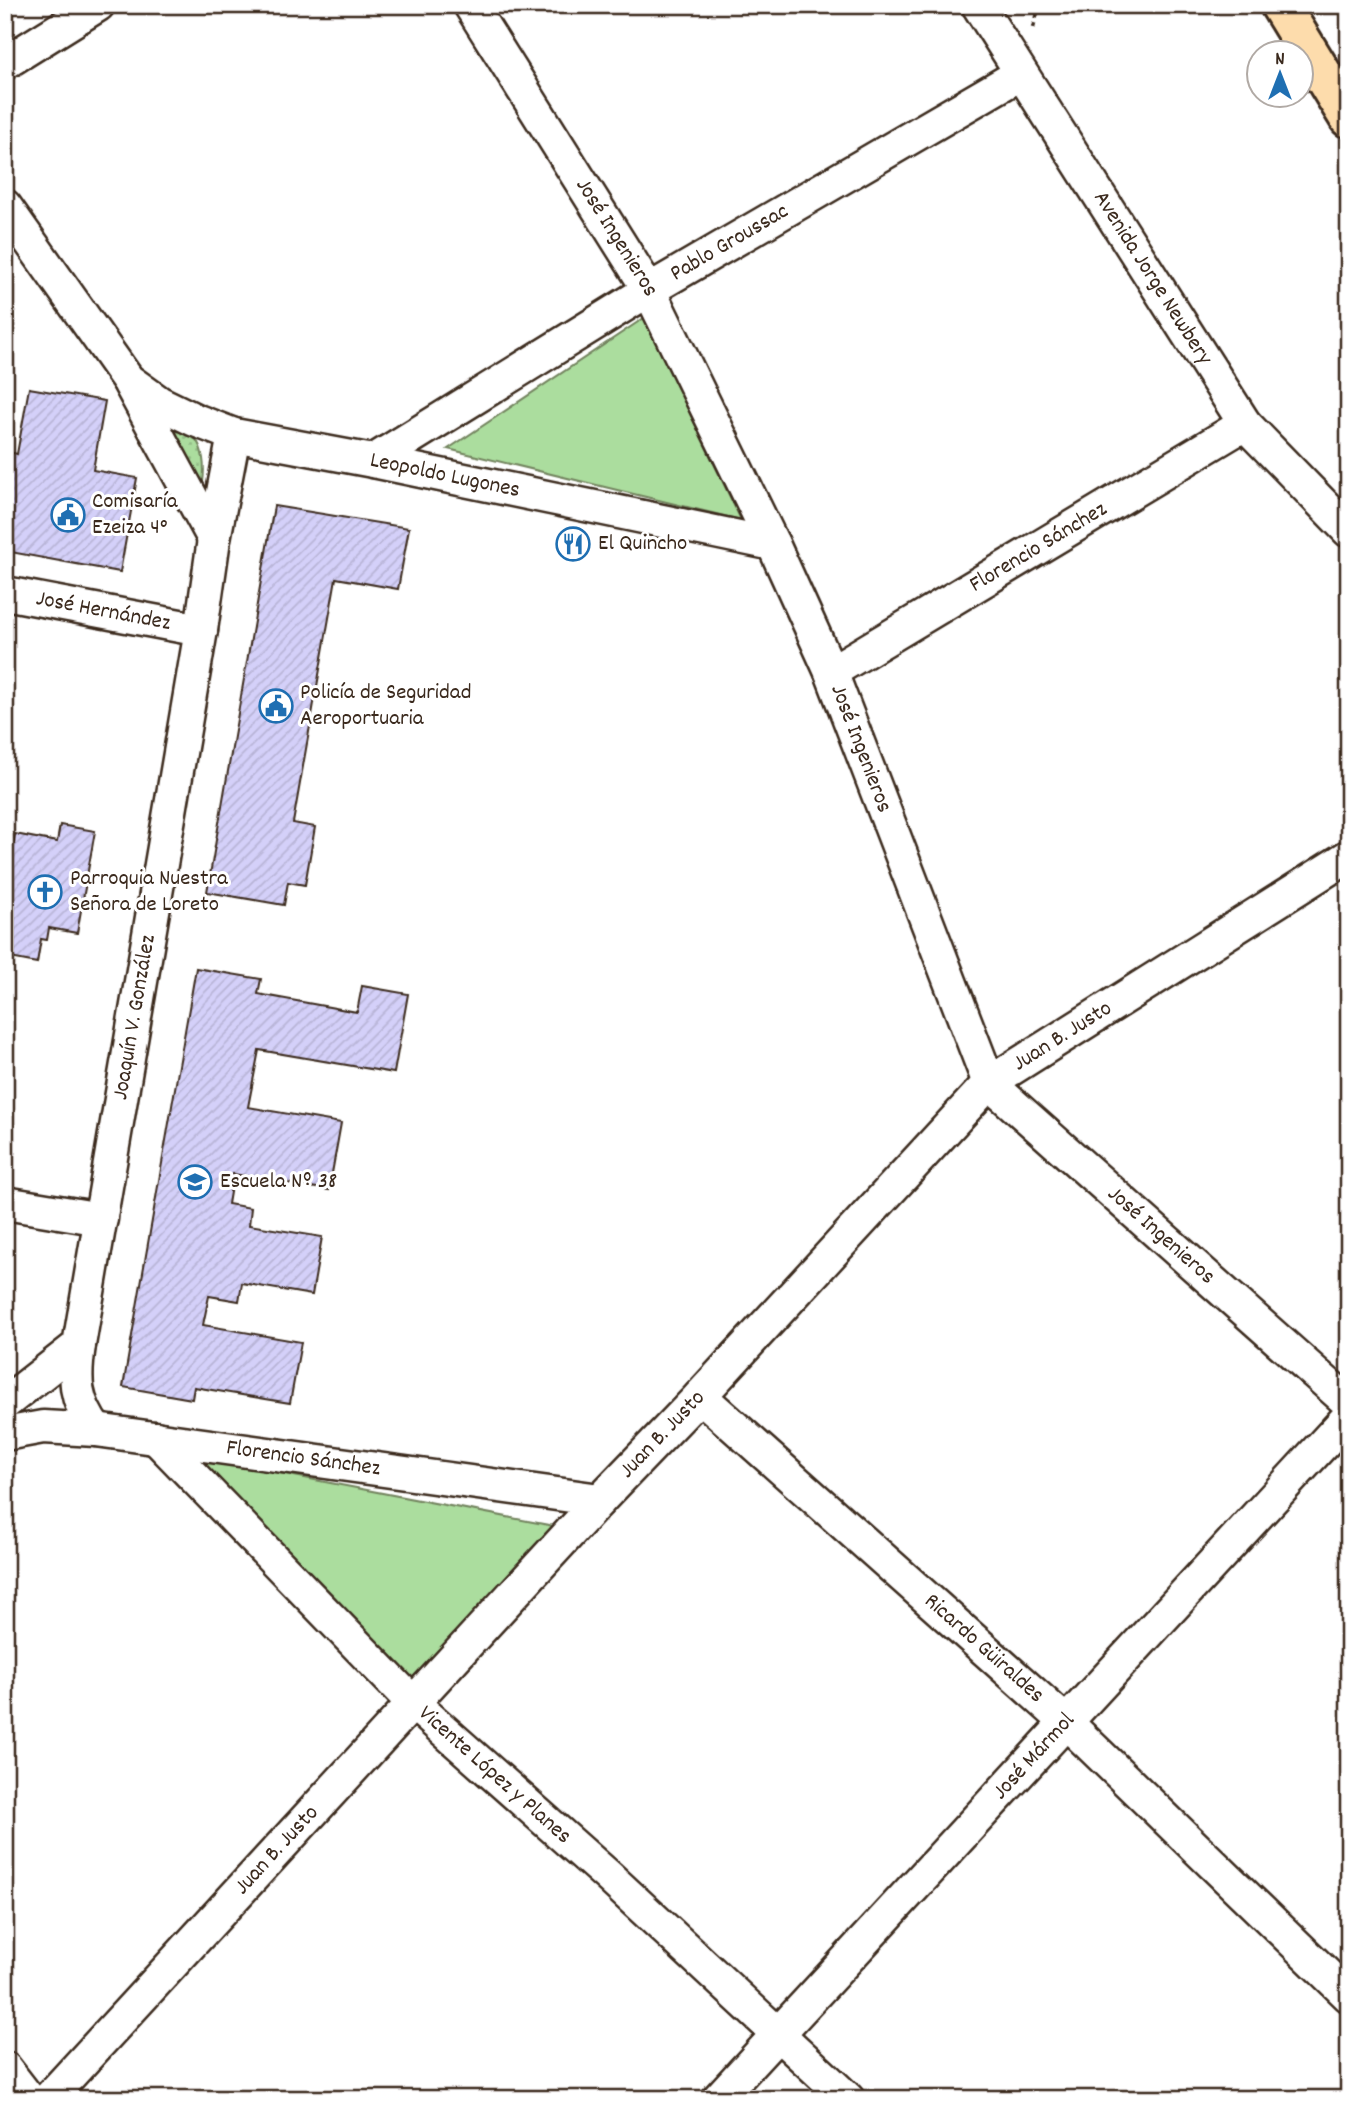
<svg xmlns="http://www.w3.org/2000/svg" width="1354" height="2104" viewBox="0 0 1354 2104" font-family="Dekko,sans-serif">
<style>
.grass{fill:url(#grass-dots);stroke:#73845e;stroke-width:2}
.green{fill:#abdd9e;stroke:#73845e;stroke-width:2}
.building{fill:url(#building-hatch);stroke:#3b2a1e;stroke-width:2}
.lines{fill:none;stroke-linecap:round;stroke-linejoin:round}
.minor-casing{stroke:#3b2a1e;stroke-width:37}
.motorway-casing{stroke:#3b2a1e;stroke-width:44}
.path{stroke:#3b2a1e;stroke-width:4.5;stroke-dasharray:5 5;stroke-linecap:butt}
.minor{stroke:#fff;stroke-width:32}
.motorway{stroke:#fddcac;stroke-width:38}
.labels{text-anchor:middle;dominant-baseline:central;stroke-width:6;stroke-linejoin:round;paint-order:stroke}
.street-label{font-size:23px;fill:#3b2a1e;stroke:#fff}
.poi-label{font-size:23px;fill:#3b2a1e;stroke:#fff;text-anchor:start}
</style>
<defs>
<pattern id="grass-dots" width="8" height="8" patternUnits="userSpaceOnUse" patternTransform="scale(1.75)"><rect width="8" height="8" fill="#abdd9e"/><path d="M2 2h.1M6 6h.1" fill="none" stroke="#94be88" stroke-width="1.8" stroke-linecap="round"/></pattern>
<pattern id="building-hatch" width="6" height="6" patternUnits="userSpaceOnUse" patternTransform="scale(1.75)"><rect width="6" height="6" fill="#d4d0f9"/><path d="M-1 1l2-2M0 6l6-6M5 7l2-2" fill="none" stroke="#b7b3d5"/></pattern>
</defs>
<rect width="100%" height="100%" fill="#fff"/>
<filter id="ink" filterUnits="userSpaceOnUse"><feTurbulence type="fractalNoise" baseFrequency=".0143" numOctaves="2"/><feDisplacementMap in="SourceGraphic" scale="14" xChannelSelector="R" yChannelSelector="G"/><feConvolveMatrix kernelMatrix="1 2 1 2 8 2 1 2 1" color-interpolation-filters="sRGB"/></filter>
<g filter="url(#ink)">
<path class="grass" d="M174,424C180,428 189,432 194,437C204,448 205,468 203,482L197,484L170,426Z"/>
<g class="green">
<polygon points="644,318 741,520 448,449"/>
<polygon points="195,1457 559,1527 409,1681"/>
</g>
<g class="building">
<polygon points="29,388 105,401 93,470 137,478 120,572 5,551 5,451 17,454"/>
<polygon points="274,506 409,528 398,589 336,578 293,823 315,827 305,885 288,882 284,905 207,892"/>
<polygon points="60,825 95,831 77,933 49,928 47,940 41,939 37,963 5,957 5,856 11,857 15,834 57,842"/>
<polygon points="196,968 261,979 258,994 357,1012 362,986 408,994 394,1073 259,1050 248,1107 341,1123 329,1190 233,1174 228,1204 251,1208 249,1225 322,1237 312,1295 242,1283 239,1301 209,1296 203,1325 301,1342 290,1403 194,1387 192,1399 123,1387"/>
</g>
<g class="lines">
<defs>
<g id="minor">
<path id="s1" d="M470,5L649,290L773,544L831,672L989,1083L1349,1403"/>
<path id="s2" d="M978,5L1245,424L1349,531"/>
<polyline points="5,63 98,5"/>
<path id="s3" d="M5,206L128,380L160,403L195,420L234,435L373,461L773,544"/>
<polyline points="130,384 214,539"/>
<path id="s4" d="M373,461L649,290L1020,74"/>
<path id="s5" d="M5,593L201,630"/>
<path id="s6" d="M831,672L1245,424"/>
<polyline points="5,1203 101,1219"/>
<path id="s7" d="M700,1396L1066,1722L1349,1996"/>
<polyline points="5,1403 79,1345"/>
<path id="s8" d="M96,1430C74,1400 74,1380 79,1345L201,630L214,539L234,435"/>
<path id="s9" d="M5,1434L43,1427L96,1430L600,1500"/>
<path id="s10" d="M156,1438L414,1704L608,1876L848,2099"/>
<polyline points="5,2068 29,2099"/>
<path id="s11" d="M48,2099L600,1500L700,1396L989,1083L1349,856"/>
<path id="s12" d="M718,2099L1349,1416"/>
</g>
<polyline id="motorway" points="1280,5 1349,118"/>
</defs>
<use href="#minor" class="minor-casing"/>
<use href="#motorway" class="motorway-casing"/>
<polyline class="path" points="1033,28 1039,5"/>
<use href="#minor" class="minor"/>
<use href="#motorway" class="motorway"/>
</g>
</g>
<defs>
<symbol id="civic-ring" viewBox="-11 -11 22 22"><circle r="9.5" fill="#fff" stroke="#1f6fb2" stroke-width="1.5"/><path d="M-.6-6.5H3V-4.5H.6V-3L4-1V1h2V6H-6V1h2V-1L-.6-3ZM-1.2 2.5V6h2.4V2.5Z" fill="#1f6fb2"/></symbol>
<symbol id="restaurant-ring" viewBox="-11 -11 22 22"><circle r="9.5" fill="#fff" stroke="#1f6fb2" stroke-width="1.5"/><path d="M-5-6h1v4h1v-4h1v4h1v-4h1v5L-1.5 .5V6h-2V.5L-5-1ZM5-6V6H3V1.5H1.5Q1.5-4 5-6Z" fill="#1f6fb2"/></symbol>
<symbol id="church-ring" viewBox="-11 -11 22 22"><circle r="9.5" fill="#fff" stroke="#1f6fb2" stroke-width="1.5"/><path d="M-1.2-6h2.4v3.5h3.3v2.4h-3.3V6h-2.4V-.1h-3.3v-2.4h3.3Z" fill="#1f6fb2"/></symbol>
<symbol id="school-ring" viewBox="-11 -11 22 22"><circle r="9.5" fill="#fff" stroke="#1f6fb2" stroke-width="1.5"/><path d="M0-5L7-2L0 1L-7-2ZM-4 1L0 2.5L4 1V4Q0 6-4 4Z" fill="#1f6fb2"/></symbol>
</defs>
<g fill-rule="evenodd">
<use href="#civic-ring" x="49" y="496" width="38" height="38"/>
<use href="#restaurant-ring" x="554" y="525" width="38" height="38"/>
<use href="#civic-ring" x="257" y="687" width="38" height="38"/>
<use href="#church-ring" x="26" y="873" width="38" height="38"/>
<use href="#school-ring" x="176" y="1163" width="38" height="38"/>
</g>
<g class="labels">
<g class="street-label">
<text stroke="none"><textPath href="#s1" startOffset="275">José Ingenieros</textPath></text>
<text stroke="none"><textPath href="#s4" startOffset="418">Pablo Groussac</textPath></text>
<text stroke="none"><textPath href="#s2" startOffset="324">Avenida Jorge Newbery</textPath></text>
<text stroke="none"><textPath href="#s3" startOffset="548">Leopoldo Lugones</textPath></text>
<text stroke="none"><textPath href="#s6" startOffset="242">Florencio Sánchez</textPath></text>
<text stroke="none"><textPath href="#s5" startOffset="100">José Hernández</textPath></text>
<text stroke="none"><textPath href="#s1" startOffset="842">José Ingenieros</textPath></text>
<text stroke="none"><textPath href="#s8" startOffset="422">Joaquín V. González</textPath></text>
<text stroke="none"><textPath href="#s11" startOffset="1472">Juan B. Justo</textPath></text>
<text stroke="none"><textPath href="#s1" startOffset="1430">José Ingenieros</textPath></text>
<text stroke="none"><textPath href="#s11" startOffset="905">Juan B. Justo</textPath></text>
<text stroke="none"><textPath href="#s9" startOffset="301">Florencio Sánchez</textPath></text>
<text stroke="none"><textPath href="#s7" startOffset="380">Ricardo Güiraldes</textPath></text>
<text stroke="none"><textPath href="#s12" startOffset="466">José Mármol</textPath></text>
<text stroke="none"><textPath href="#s10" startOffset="478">Vicente López y Planes</textPath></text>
<text stroke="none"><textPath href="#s11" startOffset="338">Juan B. Justo</textPath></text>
</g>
<g class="poi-label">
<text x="92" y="502">Comisaría<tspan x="92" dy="26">Ezeiza 4°</tspan></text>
<text x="598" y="544">El Quincho</text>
<text x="300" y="693">Policía de Seguridad<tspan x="300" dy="26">Aeroportuaria</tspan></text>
<text x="70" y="879">Parroquia Nuestra<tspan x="70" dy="26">Señora de Loreto</tspan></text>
<text x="220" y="1182">Escuela Nº 38</text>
</g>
</g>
<rect width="1354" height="2104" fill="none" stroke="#fff" stroke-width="28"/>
<rect x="14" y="14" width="1326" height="2076" fill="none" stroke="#3b2a1e" stroke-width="2.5" filter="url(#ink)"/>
<g transform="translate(1280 74)"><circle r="33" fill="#ffffff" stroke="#b1aaa5" stroke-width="2"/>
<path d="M0-5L12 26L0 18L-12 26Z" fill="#1f6fb2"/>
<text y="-10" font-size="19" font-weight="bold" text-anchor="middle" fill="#3b2a1e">N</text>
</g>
</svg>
